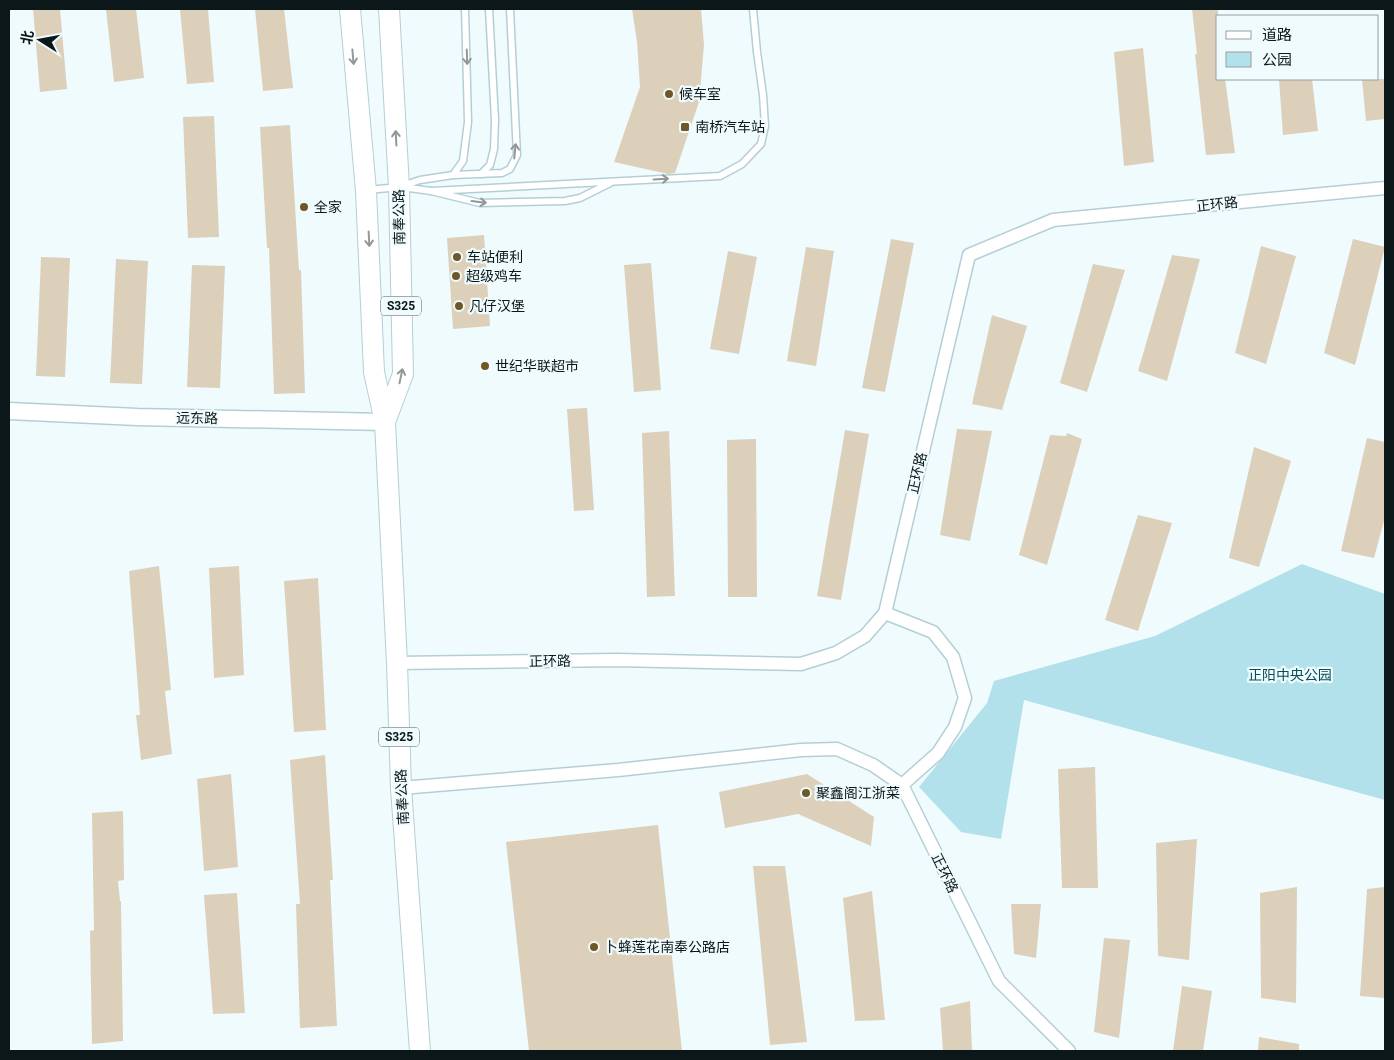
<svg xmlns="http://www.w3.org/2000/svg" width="1394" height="1060" viewBox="0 0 1394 1060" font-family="Roboto,'Noto Sans SC',sans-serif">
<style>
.green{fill:#b3e1eb}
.building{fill:#dcd0bb}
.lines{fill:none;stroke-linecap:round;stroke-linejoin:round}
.service-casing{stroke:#b3cfd5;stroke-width:9}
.minor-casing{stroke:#b3cfd5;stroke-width:15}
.tertiary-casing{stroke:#b3cfd5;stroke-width:19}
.primary-casing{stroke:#b3cfd5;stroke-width:22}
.service{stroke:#fff;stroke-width:6}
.minor{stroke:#fff;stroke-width:12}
.tertiary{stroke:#fff;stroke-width:16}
.primary{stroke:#fff;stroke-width:20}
.oneway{stroke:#929798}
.poi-dot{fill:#6f5828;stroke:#f0fbfe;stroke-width:2}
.labels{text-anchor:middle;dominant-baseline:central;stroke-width:4.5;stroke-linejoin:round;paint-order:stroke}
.shield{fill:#f0fbfe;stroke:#505b5e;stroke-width:1}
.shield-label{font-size:12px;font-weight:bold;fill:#0c1719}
.poi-label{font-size:14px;fill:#0c1719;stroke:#f0fbfe;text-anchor:start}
.street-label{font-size:14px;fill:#0c1719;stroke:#f0fbfe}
.park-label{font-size:14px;fill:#054f5b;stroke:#f0fbfe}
</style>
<rect width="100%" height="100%" fill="#f0fbfe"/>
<polygon class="green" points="1302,564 1385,594 1385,800 1024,700 1001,839 961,832 919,787 987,703 994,681 1155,636"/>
<g class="building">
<polygon points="33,9 60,9 67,89 40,92"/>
<polygon points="106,9 136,9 144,78 114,82"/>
<polygon points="180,9 208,9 214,82 187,84"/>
<polygon points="255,9 284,9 293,88 263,91"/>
<polygon points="632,9 701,9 704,45 699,102 675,173 668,174 614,162 640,87 637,42"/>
<polygon points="1192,9 1218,9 1218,79 1225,79 1235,153 1206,155 1195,54 1197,54"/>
<polygon points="1143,48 1154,162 1124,166 1114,52"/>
<polygon points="1279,79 1312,79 1318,131 1283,135"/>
<polygon points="1362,79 1385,79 1385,119 1366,121"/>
<polygon points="214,116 219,237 188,238 183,117"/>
<polygon points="290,125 299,270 301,270 305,393 274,394 269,248 267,248 260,127"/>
<polygon points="484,235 490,326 453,329 447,238"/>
<polygon points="891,239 914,243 885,392 862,388"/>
<polygon points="1353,239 1385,247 1355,365 1324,353"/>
<polygon points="1261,246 1296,256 1266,364 1235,353"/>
<polygon points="806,247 834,251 816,366 787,361"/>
<polygon points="728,251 757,257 739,354 710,349"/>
<polygon points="1172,255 1200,259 1167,381 1138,371"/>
<polygon points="41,257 70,258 65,377 36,376"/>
<polygon points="116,259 148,261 142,384 110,383"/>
<polygon points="651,263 661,390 634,392 624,265"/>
<polygon points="1093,264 1125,270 1087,392 1060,383"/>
<polygon points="192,265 225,266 220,388 187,387"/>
<polygon points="992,315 1027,326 1002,410 972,404"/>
<polygon points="587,408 594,510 574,511 567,409"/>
<polygon points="957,429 992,431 970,541 940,535"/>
<polygon points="845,430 869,434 841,600 817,596"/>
<polygon points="669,431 675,596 647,597 642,433"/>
<polygon points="1067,433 1082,439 1047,565 1019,555 1050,435 1066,436"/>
<polygon points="1367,438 1385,442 1385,517 1374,558 1341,551"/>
<polygon points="756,439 757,597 728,597 727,440"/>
<polygon points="1254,447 1291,461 1259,567 1229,558"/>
<polygon points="1138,515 1172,523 1138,631 1105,620"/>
<polygon points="159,566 171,690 165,691 172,754 141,760 136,715 140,715 129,571"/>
<polygon points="239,566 244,675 214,678 209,568"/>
<polygon points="318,578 326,730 294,732 284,581"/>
<polygon points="325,755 333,880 330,880 337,1026 300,1028 296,904 300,904 290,760"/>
<polygon points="1095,767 1098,888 1062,888 1058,769"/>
<polygon points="231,774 238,867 204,871 197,779"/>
<polygon points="807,774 874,817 871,846 798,814 725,828 719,792"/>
<polygon points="123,811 124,880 118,881 120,901 121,901 123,1041 92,1044 90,931 94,930 92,813"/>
<polygon points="658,825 682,1051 529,1051 506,842"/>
<polygon points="1197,839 1189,960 1158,956 1156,843"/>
<polygon points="753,866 785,866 807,1042 770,1045"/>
<polygon points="1297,887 1296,1003 1261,998 1260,893"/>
<polygon points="1385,887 1385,998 1360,996 1367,889"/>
<polygon points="872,891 885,1020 855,1021 843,898"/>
<polygon points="237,893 245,1013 213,1014 204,895"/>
<polygon points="1011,904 1041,904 1036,958 1014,954"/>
<polygon points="1104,938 1130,940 1119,1038 1094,1032"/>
<polygon points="1182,986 1212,991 1203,1051 1173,1051"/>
<polygon points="970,1001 972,1051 943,1051 940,1008"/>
<polygon points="1259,1037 1299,1044 1299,1051 1258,1051"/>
</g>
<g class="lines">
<defs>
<g id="service">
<polyline points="481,174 490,165 494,149 495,120 489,9"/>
<polyline points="453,175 463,161 468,122 465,9"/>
<polyline points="402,187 431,191 480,203 565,201 580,198 610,183"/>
<polyline points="368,190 399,187 420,180 453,175 502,173 510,169 517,155 510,9"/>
<polyline points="431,191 720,176 742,164 761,144 765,126 763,95 757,52 753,9"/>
</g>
<g id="minor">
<polyline points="885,613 933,632 953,657 965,698 955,727 938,753 902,785"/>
<polyline points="397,663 617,660 801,664 836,653 865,636 885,613 969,255 1053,220 1385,188"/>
<polyline points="401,788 618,770 801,750 837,749 873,765 902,785 999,981 1069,1051"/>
</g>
<polyline id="tertiary" points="9,411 137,417 385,422"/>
<g id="primary">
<polyline points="350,9 366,191 374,372 385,422 397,663 401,788 420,1051"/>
<polyline points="385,422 403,374 399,187 389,9"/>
</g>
</defs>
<use href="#service" class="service-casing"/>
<use href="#minor" class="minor-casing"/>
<use href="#tertiary" class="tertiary-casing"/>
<use href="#primary" class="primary-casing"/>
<use href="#service" class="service"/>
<use href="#minor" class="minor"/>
<use href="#tertiary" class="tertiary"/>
<use href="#primary" class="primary"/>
</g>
<defs><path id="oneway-shaft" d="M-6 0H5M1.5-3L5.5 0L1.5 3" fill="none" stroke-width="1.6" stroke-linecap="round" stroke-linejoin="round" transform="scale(1.25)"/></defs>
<g class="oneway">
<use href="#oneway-shaft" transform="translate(353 57) rotate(85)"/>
<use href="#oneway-shaft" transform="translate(467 57) rotate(88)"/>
<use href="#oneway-shaft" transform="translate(396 138) rotate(-93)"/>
<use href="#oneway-shaft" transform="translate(515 151) rotate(-84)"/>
<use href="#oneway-shaft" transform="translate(661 179) rotate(-3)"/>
<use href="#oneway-shaft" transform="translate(479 202) rotate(7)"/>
<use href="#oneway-shaft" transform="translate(369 239) rotate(87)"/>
<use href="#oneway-shaft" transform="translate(401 376) rotate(-78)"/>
</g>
<g class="poi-dot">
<circle cx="669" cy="94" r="5"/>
<rect x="680" y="122" width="10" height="10" rx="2.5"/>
<circle cx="304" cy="207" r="5"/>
<circle cx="457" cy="257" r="5"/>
<circle cx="456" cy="276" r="5"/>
<circle cx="459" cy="306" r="5"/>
<circle cx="485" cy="366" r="5"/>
<circle cx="806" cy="793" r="5"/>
<circle cx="594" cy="947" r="5"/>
</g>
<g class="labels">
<g class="shield">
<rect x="381" y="296.5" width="40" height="19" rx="4"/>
<rect x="379" y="727.5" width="40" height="19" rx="4"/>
</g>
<g class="shield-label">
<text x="401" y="306">S325</text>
<text x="399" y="737">S325</text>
</g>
<g class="poi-label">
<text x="679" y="94">候车室</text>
<text x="695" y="127">南桥汽车站</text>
<text x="314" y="207">全家</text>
<text x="467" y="257">车站便利</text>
<text x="466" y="276">超级鸡车</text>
<text x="469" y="306">凡仔汉堡</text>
<text x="495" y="366">世纪华联超市</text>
<text x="816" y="793">聚鑫阁江浙菜</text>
<text x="604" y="947">卜蜂莲花南奉公路店</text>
</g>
<g class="street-label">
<text transform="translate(1217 204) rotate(-6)">正环路</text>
<text transform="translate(399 217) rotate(-91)">南奉公路</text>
<text transform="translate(197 418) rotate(1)">远东路</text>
<text transform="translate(917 473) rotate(-77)">正环路</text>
<text transform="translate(550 661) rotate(-1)">正环路</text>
<text transform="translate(402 797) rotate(-93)">南奉公路</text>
<text transform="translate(945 873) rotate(64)">正环路</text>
</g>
<g class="park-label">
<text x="1290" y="675">正阳中央公园</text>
</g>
</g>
<rect width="1394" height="1060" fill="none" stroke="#0c1719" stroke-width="20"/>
<rect x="1216" y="15" width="162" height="65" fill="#f0fbfe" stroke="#95a0a2"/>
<rect x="1226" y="31" width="25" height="8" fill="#ffffff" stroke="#95a0a2"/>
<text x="1262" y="40" font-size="15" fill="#0c1719">道路</text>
<rect x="1226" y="52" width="25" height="15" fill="#b3e1eb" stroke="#95a0a2"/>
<text x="1262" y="65" font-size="15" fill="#0c1719">公园</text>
<g transform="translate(40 40) rotate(281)" stroke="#f0fbfe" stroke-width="4" paint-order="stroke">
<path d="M0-4L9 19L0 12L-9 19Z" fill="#0c1719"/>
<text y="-8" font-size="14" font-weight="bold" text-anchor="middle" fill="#0c1719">北</text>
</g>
</svg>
